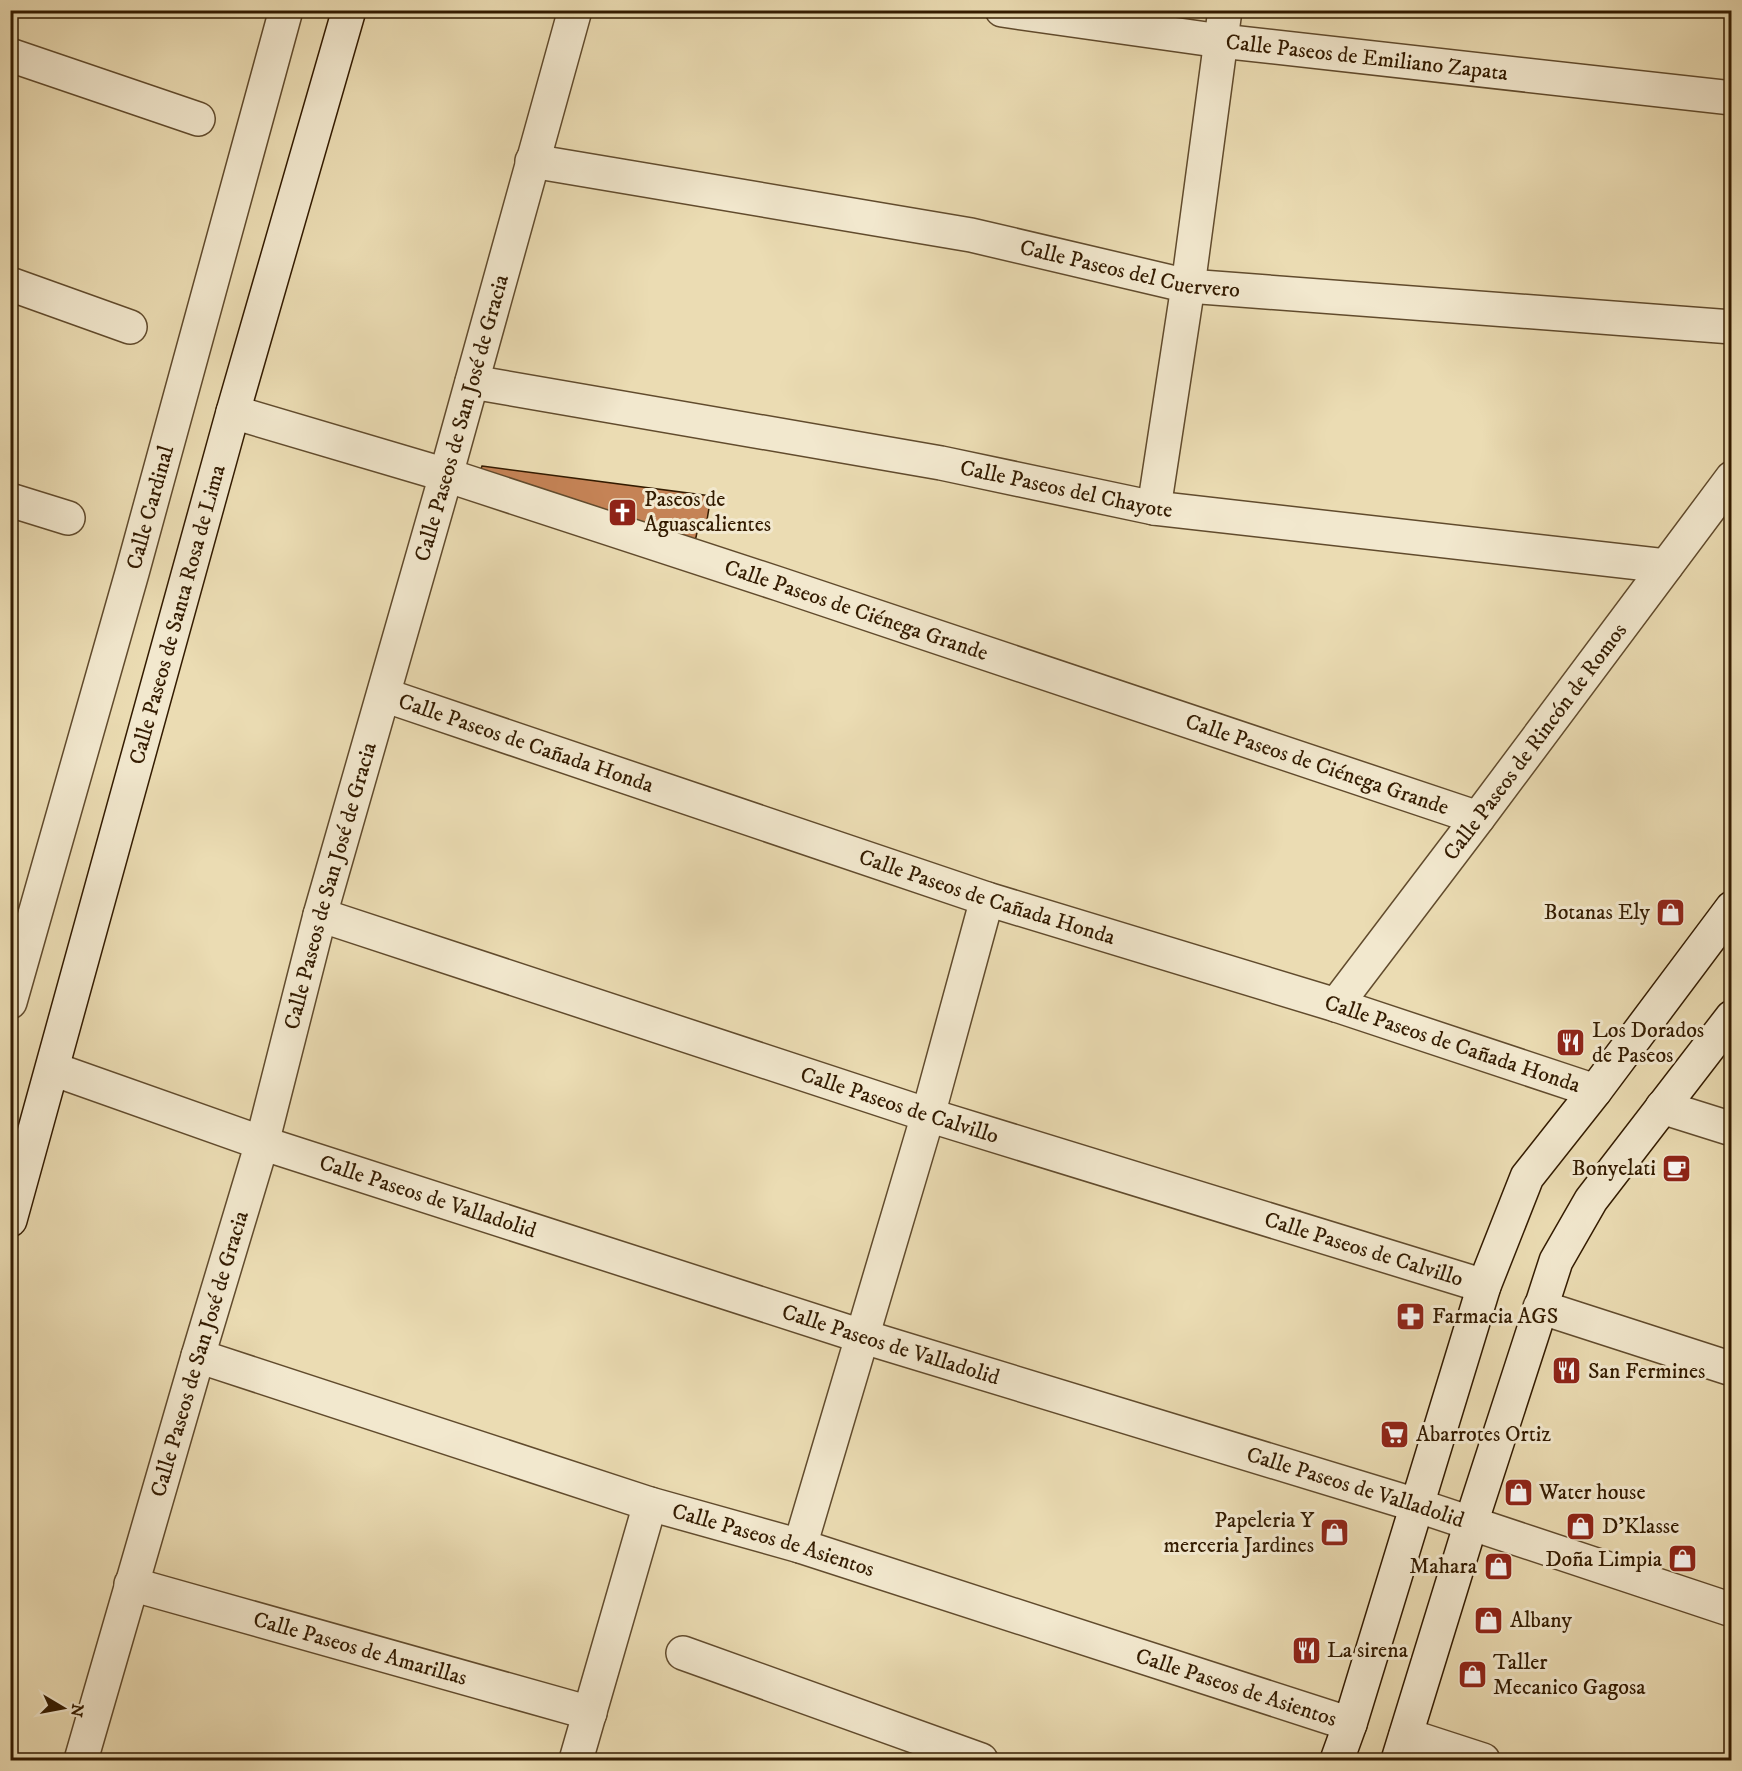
<svg xmlns="http://www.w3.org/2000/svg" width="1742" height="1771" viewBox="0 0 1742 1771" font-family="'IM FELL DW Pica',serif">
<style>
.building{fill:#c58356;stroke:#331b00;stroke-width:1.5}
.lines{fill:none;stroke-linecap:round;stroke-linejoin:round}
.street-casing{stroke:#614b2d;stroke-width:36}
.secondary-casing{stroke:#331b00;stroke-width:36}
.street{stroke:#f2e8ce;stroke-width:33}
.secondary{stroke:#f2e8ce;stroke-width:33}
.labels{text-anchor:middle;dominant-baseline:central;stroke-width:6;stroke-linejoin:round;paint-order:stroke}
.street-label{font-size:22px;fill:#331b00;stroke:#f2e8ce}
.poi-label{font-size:22px;fill:#331b00;stroke:#f2e8ce;text-anchor:start}
</style>
<rect width="100%" height="100%" fill="#ebdcb3"/>
<filter id="stains"><feTurbulence type="fractalNoise" baseFrequency=".00333" numOctaves="4"/><feColorMatrix values="0 0 0 0 .2 0 0 0 0 .09 0 0 0 0 .02 0 0 0 .5 -.17"/></filter>
<radialGradient id="worn" r=".72"><stop offset=".6" stop-color="#630" stop-opacity="0"/><stop offset="1" stop-color="#630" stop-opacity=".3"/></radialGradient>
<polygon class="building" points="482,466 711,496 707,520 700,519 692,555 471,497"/>
<g class="lines">
<defs>
<g id="street">
<path id="s1" d="M1002,10L1221,41L1732,98"/>
<polyline points="10,55 198,119"/>
<path id="s2" d="M532,161L971,235L1188,286L1732,327"/>
<polyline points="10,284 130,327"/>
<path id="s3" d="M472,382L941,463L1154,508L1666,566"/>
<path id="s4" d="M233,412L446,475L779,584L1478,818"/>
<polyline points="10,500 68,518"/>
<polyline points="1154,508 1188,286 1225,10"/>
<path id="s5" d="M384,695L987,899L1336,1005L1595,1091"/>
<path id="s6" d="M320,915L928,1115L1484,1286"/>
<path id="s7" d="M10,1002L132,573L286,10"/>
<path id="s8" d="M1336,1005L1478,818L1732,478"/>
<path id="s9" d="M53,1069L262,1143L861,1336L1416,1505L1732,1610"/>
<polyline points="1662,1107 1732,1129"/>
<polyline points="1540,1307 1732,1369"/>
<path id="s10" d="M198,1356L650,1504L800,1546L1350,1724"/>
<polyline points="800,1546 928,1115 987,899"/>
<path id="s11" d="M131,1584L590,1713"/>
<polyline points="683,1653 981,1760"/>
<polyline points="1406,1735 1483,1760"/>
<path id="s12" d="M81,1760L198,1356L262,1143L320,915L446,475L575,10"/>
<polyline points="576,1760 650,1504"/>
</g>
<g id="secondary">
<path id="s13" d="M10,1220L233,412L349,10"/>
<polyline points="1337,1760 1350,1724 1484,1286 1527,1177 1595,1091 1732,908"/>
<polyline points="1398,1760 1471,1523 1556,1261 1591,1200 1732,1017"/>
</g>
</defs>
<use href="#street" class="street-casing"/>
<use href="#secondary" class="secondary-casing"/>
<use href="#street" class="street"/>
<use href="#secondary" class="secondary"/>
</g>
<defs>
<symbol id="church-square" viewBox="-11 -11 22 22"><rect x="-9" y="-9" width="18" height="18" rx="4" fill="#8f2418" stroke="#f2e8ce"/><path d="M-1.2-6h2.4v3.5h3.3v2.4h-3.3V6h-2.4V-.1h-3.3v-2.4h3.3Z" fill="#fff"/></symbol>
<symbol id="shop-square" viewBox="-11 -11 22 22"><rect x="-9" y="-9" width="18" height="18" rx="4" fill="#8f2418" stroke="#f2e8ce"/><path d="M-5-2.5h2.3a2.7 3.5 0 0 1 5.4 0H5L5.5 6h-11ZM-1.5-2.5h3a1.5 2.3 0 0 0-3 0Z" fill="#fff"/></symbol>
<symbol id="restaurant-square" viewBox="-11 -11 22 22"><rect x="-9" y="-9" width="18" height="18" rx="4" fill="#8f2418" stroke="#f2e8ce"/><path d="M-5-6h1v4h1v-4h1v4h1v-4h1v5L-1.5 .5V6h-2V.5L-5-1ZM5-6V6H3V1.5H1.5Q1.5-4 5-6Z" fill="#fff"/></symbol>
<symbol id="cafe-square" viewBox="-11 -11 22 22"><rect x="-9" y="-9" width="18" height="18" rx="4" fill="#8f2418" stroke="#f2e8ce"/><path d="M-5.5-4.5H6V0H3Q3 3.5 0 3.5H-2.5Q-5.5 3.5-5.5 0ZM3-3.2v2h1.7v-2ZM-6 4.5H4V6H-6Z" fill="#fff"/></symbol>
<symbol id="pharmacy-square" viewBox="-11 -11 22 22"><rect x="-9" y="-9" width="18" height="18" rx="4" fill="#8f2418" stroke="#f2e8ce"/><path d="M-2-6h4v4h4v4h-4v4h-4v-4h-4v-4h4Z" fill="#fff"/></symbol>
<symbol id="supermarket-square" viewBox="-11 -11 22 22"><rect x="-9" y="-9" width="18" height="18" rx="4" fill="#8f2418" stroke="#f2e8ce"/><path d="M-6-5.5h2.5l.6 2H6L4.5 2H-2.5L-4.4-4H-6ZM-1.5 3.2a1.3 1.3 0 1 0 .1 0ZM3 3.2a1.3 1.3 0 1 0 .1 0Z" fill="#fff"/></symbol>
</defs>
<g fill-rule="evenodd">
<use href="#church-square" x="606" y="496" width="33" height="33"/>
<use href="#shop-square" x="1654" y="896" width="33" height="33"/>
<use href="#restaurant-square" x="1554" y="1026" width="33" height="33"/>
<use href="#cafe-square" x="1660" y="1152" width="33" height="33"/>
<use href="#pharmacy-square" x="1394" y="1300" width="33" height="33"/>
<use href="#restaurant-square" x="1550" y="1354" width="33" height="33"/>
<use href="#supermarket-square" x="1378" y="1418" width="33" height="33"/>
<use href="#shop-square" x="1502" y="1476" width="33" height="33"/>
<use href="#shop-square" x="1564" y="1510" width="33" height="33"/>
<use href="#shop-square" x="1318" y="1516" width="33" height="33"/>
<use href="#shop-square" x="1666" y="1542" width="33" height="33"/>
<use href="#shop-square" x="1482" y="1550" width="33" height="33"/>
<use href="#shop-square" x="1472" y="1604" width="33" height="33"/>
<use href="#restaurant-square" x="1290" y="1634" width="33" height="33"/>
<use href="#shop-square" x="1456" y="1658" width="33" height="33"/>
</g>
<g class="labels">
<g class="street-label">
<text stroke="none"><textPath href="#s1" startOffset="368">Calle Paseos de Emiliano Zapata</textPath></text>
<text stroke="none"><textPath href="#s2" startOffset="608">Calle Paseos del Cuervero</textPath></text>
<text stroke="none"><textPath href="#s12" startOffset="1395">Calle Paseos de San José de Gracia</textPath></text>
<text stroke="none"><textPath href="#s3" startOffset="604">Calle Paseos del Chayote</textPath></text>
<text stroke="none"><textPath href="#s7" startOffset="514">Calle Cardinal</textPath></text>
<text stroke="none"><textPath href="#s4" startOffset="654">Calle Paseos de Ciénega Grande</textPath></text>
<text stroke="none"><textPath href="#s13" startOffset="628">Calle Paseos de Santa Rosa de Lima</textPath></text>
<text stroke="none"><textPath href="#s8" startOffset="330">Calle Paseos de Rincón de Romos</textPath></text>
<text stroke="none"><textPath href="#s5" startOffset="150">Calle Paseos de Cañada Honda</textPath></text>
<text stroke="none"><textPath href="#s4" startOffset="1140">Calle Paseos de Ciénega Grande</textPath></text>
<text stroke="none"><textPath href="#s12" startOffset="909">Calle Paseos de San José de Gracia</textPath></text>
<text stroke="none"><textPath href="#s5" startOffset="636">Calle Paseos de Cañada Honda</textPath></text>
<text stroke="none"><textPath href="#s5" startOffset="1124">Calle Paseos de Cañada Honda</textPath></text>
<text stroke="none"><textPath href="#s6" startOffset="610">Calle Paseos de Calvillo</textPath></text>
<text stroke="none"><textPath href="#s9" startOffset="396">Calle Paseos de Valladolid</textPath></text>
<text stroke="none"><textPath href="#s6" startOffset="1096">Calle Paseos de Calvillo</textPath></text>
<text stroke="none"><textPath href="#s9" startOffset="882">Calle Paseos de Valladolid</textPath></text>
<text stroke="none"><textPath href="#s12" startOffset="423">Calle Paseos de San José de Gracia</textPath></text>
<text stroke="none"><textPath href="#s9" startOffset="1368">Calle Paseos de Valladolid</textPath></text>
<text stroke="none"><textPath href="#s10" startOffset="604">Calle Paseos de Asientos</textPath></text>
<text stroke="none"><textPath href="#s11" startOffset="238">Calle Paseos de Amarillas</textPath></text>
<text stroke="none"><textPath href="#s10" startOffset="1090">Calle Paseos de Asientos</textPath></text>
</g>
<g class="poi-label">
<text x="644" y="499">Paseos de<tspan x="644" dy="25">Aguascalientes</tspan></text>
<text x="1650" y="912" text-anchor="end">Botanas Ely</text>
<text x="1592" y="1030">Los Dorados<tspan x="1592" dy="25">de Paseos</tspan></text>
<text x="1656" y="1168" text-anchor="end">Bonyelati</text>
<text x="1432" y="1316">Farmacia AGS</text>
<text x="1588" y="1371">San Fermines</text>
<text x="1416" y="1434">Abarrotes Ortiz</text>
<text x="1539" y="1492">Water house</text>
<text x="1314" y="1520" text-anchor="end">Papeleria Y<tspan x="1314" dy="25">merceria Jardines</tspan></text>
<text x="1602" y="1526">D'Klasse</text>
<text x="1662" y="1559" text-anchor="end">Doña Limpia</text>
<text x="1477" y="1566" text-anchor="end">Mahara</text>
<text x="1510" y="1620">Albany</text>
<text x="1327" y="1650">La sirena</text>
<text x="1493" y="1662">Taller<tspan x="1493" dy="25">Mecanico Gagosa</tspan></text>
</g>
</g>
<rect width="1742" height="1771" fill="none" stroke="#ebdcb3" stroke-width="36"/>
<rect x="12" y="12" width="1718" height="1747" fill="none" stroke="#331b00" stroke-width="3"/>
<rect x="18" y="18" width="1706" height="1735" fill="none" stroke="#331b00" stroke-width="1.5"/>
<g transform="translate(63 1708) rotate(100)" stroke="#f2e8ce" stroke-width="4.5" paint-order="stroke">
<path d="M0-4.5L10 22L0 15L-10 22Z" fill="#331b00"/>
<text y="-9" font-size="16" font-weight="bold" text-anchor="middle" fill="#331b00">N</text>
</g>
<rect width="100%" height="100%" filter="url(#stains)"/>
<rect width="100%" height="100%" fill="url(#worn)"/>
</svg>
